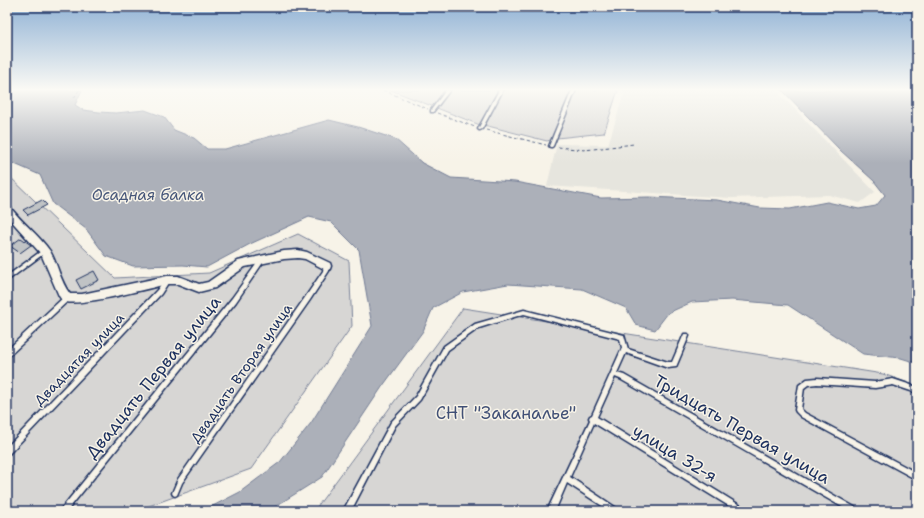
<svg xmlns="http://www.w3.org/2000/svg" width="924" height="518" viewBox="0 0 924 518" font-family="'Shantell Sans',sans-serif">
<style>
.built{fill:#e6e5de}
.green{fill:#d7d6d4;stroke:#798299}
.water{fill:#acb0b9;stroke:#727c95}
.building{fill:#c0c3c5;stroke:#1b2f5e}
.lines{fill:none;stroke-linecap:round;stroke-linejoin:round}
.service-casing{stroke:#1b2f5e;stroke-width:3}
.minor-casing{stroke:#1b2f5e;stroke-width:3}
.path{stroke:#1b2f5e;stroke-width:1;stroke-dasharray:3.5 2.5;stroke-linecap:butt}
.service{fill:#f7f3e8;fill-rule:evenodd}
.minor{fill:#f7f3e8;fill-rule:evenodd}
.labels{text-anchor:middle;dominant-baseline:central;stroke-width:3;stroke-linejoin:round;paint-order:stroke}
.street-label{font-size:14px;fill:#1b2f5e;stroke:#f7f3e8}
.water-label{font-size:15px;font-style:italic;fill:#465679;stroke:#f7f3e8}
.near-street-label{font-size:17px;fill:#1b2f5e;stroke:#f7f3e8}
.near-park-label{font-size:17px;fill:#415076;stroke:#f7f3e8}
</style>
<rect width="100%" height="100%" fill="#f7f3e8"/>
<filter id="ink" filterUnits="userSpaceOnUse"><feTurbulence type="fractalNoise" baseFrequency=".025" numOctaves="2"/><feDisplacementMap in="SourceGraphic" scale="8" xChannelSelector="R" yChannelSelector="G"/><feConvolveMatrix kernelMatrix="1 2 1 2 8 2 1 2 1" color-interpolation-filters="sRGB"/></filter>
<g filter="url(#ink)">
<polygon class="built" points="625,90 776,90 875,192 860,203 829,195 731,198 547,186 557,144 608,145"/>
<g class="green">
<polygon points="391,90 618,90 604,133 557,138 547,141 488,126 480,125"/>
<polygon points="7,174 115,278 209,273 298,234 349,261 352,326 251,469 135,511 7,511"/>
<polygon points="463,308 883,374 917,386 917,511 314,511"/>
</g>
<polygon class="water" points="7,90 82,90 75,105 83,110 99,112 116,113 145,110 164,117 174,130 194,138 207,149 225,149 329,120 358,127 395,139 422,163 451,178 515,182 601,198 649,197 717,200 760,208 790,209 827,202 859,209 876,206 885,195 874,181 840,150 782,90 917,90 917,363 901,358 863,354 788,305 732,300 692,302 668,313 655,330 636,325 626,308 582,289 508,284 463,292 433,308 423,331 382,387 322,477 268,511 203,511 240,492 280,462 311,423 372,326 359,250 331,222 309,217 250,244 207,267 183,265 133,266 106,256 86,229 53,204 40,175 10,162 7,157"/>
<g class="building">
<polygon points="42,200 47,205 28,215 23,210"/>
<polygon points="21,238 31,245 20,253 10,246"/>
<polygon points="94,271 99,280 81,289 76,280"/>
</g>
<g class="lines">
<defs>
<g id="service">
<polygon points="446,90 450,90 433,112 431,112 431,110"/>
<polygon points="499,90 503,90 482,129 480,130 479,130 478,129"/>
<polygon points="572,90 576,90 553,146 552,147 550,147 549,146"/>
<polygon points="44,249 46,250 46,252 7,281 7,276"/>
<polygon points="262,258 264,259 265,260 264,261 236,302 67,511 59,511 61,509 232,298 260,259"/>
<polygon points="326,264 328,265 329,271 310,300 182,483 177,495 175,496 173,495 172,493 178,479 306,296 323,271 324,265"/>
<polygon points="167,278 169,279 170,280 161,294 9,454 7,455 7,447 157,290 165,279"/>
<polygon points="65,296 69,296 70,298 69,300 9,356 7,357 7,350"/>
<polygon points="524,310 624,335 628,349 668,362 672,362 684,334 688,334 689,336 676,367 668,368 626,353 617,373 624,375 858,509 860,511 849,511 620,379 615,377 597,417 746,509 748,511 737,511 594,423 570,477 618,509 620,511 610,511 567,483 555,511 547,511 590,420 589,418 590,416 592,415 622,348 620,339 524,314 479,328 448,350 420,400 395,426 351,511 343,511 391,422 416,396 444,346 475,324"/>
<polygon points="817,378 875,382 893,379 917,387 917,393 893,385 875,388 817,384 808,385 804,388 801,409 805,413 917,473 917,480 801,417 796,412 795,410 799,385 807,379"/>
</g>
<path id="minor" d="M7,206L10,207C22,223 39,235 50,251C58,265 60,281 70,294H82L167,276H178L199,284L208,282L238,261L284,251L298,250L307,252L330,263L331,266L330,269L326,270L305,259L298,258L284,259L245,267L215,288L199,292L178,284H167C146,289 83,306 66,302C62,301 61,299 59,296L41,254L7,216Z"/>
</defs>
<use href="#service" class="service-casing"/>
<use href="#minor" class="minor-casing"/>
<g class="path">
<polyline points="383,90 428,109"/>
<polyline points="74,98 79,90"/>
<polyline points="437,113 475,127"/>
<polyline points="486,130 546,145"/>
<polyline points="558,147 585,150 634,144"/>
</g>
<use href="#service" class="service"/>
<use href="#minor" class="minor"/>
</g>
</g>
<linearGradient id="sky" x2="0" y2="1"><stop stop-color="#90b2d5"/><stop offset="0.55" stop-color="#fbfaf5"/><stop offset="1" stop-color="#fbfaf5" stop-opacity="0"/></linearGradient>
<rect width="924" height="163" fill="url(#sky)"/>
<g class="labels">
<g class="street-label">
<text transform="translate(79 359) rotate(-46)">Двадцатая улица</text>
<text transform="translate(241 373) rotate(-55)">Двадцать Вторая улица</text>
</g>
<g class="water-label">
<text x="148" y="195">Осадная балка</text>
</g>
<g class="near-street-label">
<text transform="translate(153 377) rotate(-51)">Двадцать Первая улица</text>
<text transform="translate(742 429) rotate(30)">Тридцать Первая улица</text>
<text transform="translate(675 453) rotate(31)">улица 32-я</text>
</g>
<g class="near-park-label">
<text x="506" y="413">СНТ "Заканалье"</text>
</g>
</g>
<rect width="924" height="518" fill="none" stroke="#f7f3e8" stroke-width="24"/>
<rect x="12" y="12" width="900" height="494" fill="none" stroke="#1b2f5e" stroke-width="1.5" filter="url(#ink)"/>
</svg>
